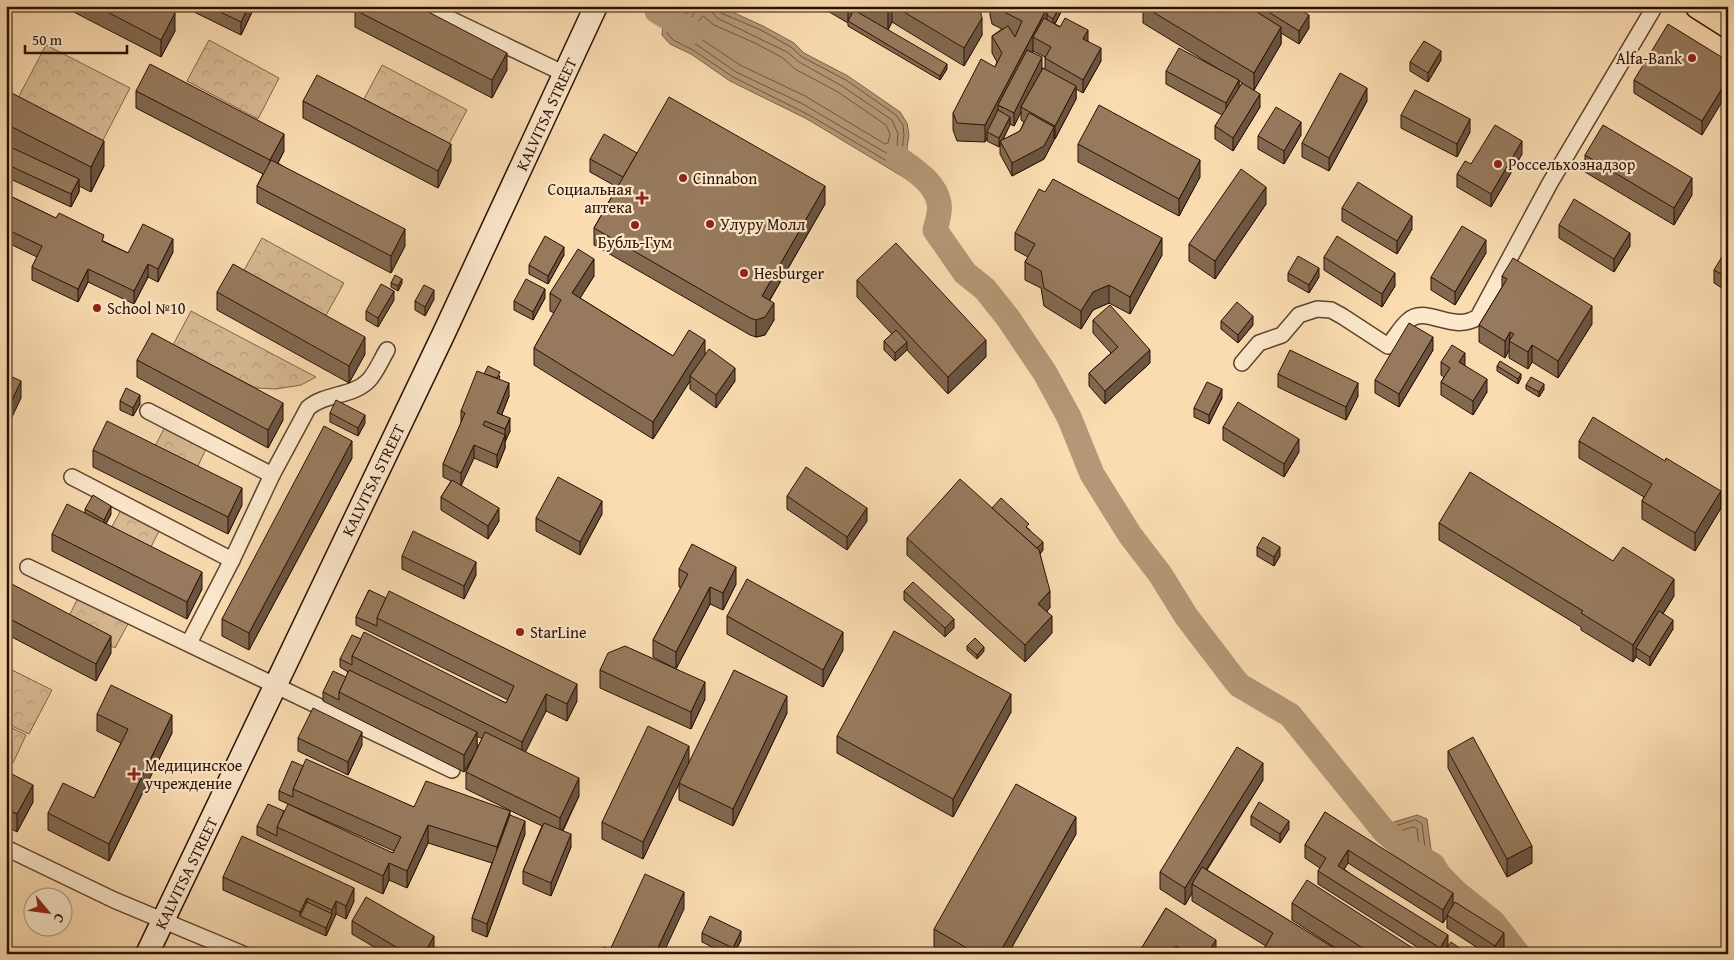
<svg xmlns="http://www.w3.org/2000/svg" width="1734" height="960" viewBox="0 0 1734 960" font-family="'Gentium Book Plus',serif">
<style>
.forest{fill:url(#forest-crowns);stroke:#82644b}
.water{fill:#b49776;stroke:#7d6148}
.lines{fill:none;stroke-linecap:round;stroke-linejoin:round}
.shore{stroke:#70543c;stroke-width:1}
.river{stroke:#b49776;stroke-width:25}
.street-casing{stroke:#5f432e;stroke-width:18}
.secondary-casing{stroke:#2b1003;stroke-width:25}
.primary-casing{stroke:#2b1003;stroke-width:28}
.street{stroke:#fce8cc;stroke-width:15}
.secondary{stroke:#fce8cc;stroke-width:22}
.primary{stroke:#fbdcb1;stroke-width:25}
.wall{fill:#826950;stroke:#2b1003;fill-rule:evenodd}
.shaded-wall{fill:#6a5541;stroke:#2b1003}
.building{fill:#977a5d;stroke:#2b1003}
.poi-dot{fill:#8f2418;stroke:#fce8cc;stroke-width:2}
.labels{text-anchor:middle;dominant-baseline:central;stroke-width:4.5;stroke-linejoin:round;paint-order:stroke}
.poi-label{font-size:16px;fill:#2b1003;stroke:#fce8cc;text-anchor:start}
.street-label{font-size:16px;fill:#2b1003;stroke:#fce8cc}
</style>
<defs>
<pattern id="forest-crowns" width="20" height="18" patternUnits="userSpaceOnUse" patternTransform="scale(1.25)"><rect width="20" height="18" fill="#d8b993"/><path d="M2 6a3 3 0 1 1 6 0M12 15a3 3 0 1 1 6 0" fill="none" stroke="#ba9e7d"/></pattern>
</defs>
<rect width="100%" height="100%" fill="#fbdcb1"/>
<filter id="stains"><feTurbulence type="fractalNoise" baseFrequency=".004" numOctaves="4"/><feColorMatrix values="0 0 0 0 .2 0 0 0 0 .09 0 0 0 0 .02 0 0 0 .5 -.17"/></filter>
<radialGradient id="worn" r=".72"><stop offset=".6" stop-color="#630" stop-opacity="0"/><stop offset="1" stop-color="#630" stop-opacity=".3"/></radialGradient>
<g class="forest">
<polygon points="209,40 279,78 258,119 187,81"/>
<polygon points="46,45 130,88 102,142 18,98"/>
<polygon points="382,65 467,110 449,144 364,99"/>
<polygon points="262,238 344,283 325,317 243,272"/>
<polygon points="191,311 316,377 301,385 276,389 256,388 173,345"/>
<polygon points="166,425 207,447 196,470 154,448"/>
<polygon points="121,510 159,531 148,553 109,532"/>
<polygon points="79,596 129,622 115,648 66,622"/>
<polygon points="6,667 52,690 29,734 6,723"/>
<polygon points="6,725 26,735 13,763 6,760"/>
</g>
<g class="water">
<polygon points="690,6 719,6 763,26 794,43 804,53 848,76 900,112 907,123 909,135 907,148 910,160 925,179 915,184 807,119 730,81 691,54 670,44 662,35 664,10 680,11"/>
<polygon points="1417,815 1427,819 1433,865 1398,855 1374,828"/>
</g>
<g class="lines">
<g class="shore">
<polyline points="690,6 687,13 669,16 667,33 673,40 693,50 733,77 809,115 909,174 912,174 902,149 904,135 903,125 896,115 846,80 802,57 791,47 761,30 721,13 718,6"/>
<polyline points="697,6 692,17 674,23 673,31 677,35 697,45 736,72 801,103 893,157 896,157 898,134 892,120 842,86 799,62 787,52 717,18 713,13 712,6"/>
<polygon points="703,16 714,25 755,43 783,58 795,69 838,92 886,125 890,134 888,143 885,144 805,96 740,65 701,39 687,32 687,28 697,23"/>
<polygon points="1416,820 1422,824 1426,855 1424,857 1401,851 1385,832 1386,829"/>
<polygon points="1414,827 1417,829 1419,846 1417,849 1404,845 1396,835 1397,832"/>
</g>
<g class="river">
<polyline points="657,11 692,32"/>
<path d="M898,158C914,170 935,182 939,203C941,211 937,223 935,230L965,273L985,289L1008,318L1045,373L1069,417L1092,474L1130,535L1160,574L1186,616L1231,675L1239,685L1290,715L1384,831L1404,848L1433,865L1439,875L1457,893L1493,922L1518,954"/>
</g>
<defs>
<g id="street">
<polyline points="423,6 565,74"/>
<path d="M1242,363L1259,343L1282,335L1299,315L1317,309L1331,310L1342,316L1388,346C1395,338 1400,328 1408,321C1426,304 1452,334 1478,317L1550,183L1655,6"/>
<polyline points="148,411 272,475"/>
<polyline points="72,477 232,560"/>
<polyline points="28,567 452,770"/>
<path d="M189,643L232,560L272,475L308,408C325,393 352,397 368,381C376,373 381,360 387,350"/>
<polyline points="6,848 114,900 243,954"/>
</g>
<polyline id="secondary" points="147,954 444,333 596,6"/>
<polyline id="primary" points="1698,6 1728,25"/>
</defs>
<use href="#street" class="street-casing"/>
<use href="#secondary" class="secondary-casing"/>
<use href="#primary" class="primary-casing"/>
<use href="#street" class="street"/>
<use href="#secondary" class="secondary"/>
<use href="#primary" class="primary"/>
</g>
<g class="wall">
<polygon points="62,6 161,6 175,31 161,57"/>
<polygon points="188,6 253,6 253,10 241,35 188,9"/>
<polygon points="819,6 979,6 982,35 964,66 892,22 888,30 947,69 940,80 848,26 848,23"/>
<path d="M990,6H1063V8L1055,24L1088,41L1101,61L1083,93L1076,89V99L1055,139L1054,138V140L1044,159L1012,176L1000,154V144L999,147L987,141V138L985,142L957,141L953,130V113L995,67L997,62L992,53V36L1002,29L992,24L990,15ZM1033,51L1045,57V69L1042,68L1032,52ZM1021,112V120L1024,122L1020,131L1003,140L1010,124L1014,126Z"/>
<path d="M1143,6L1250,8V6H1294L1309,28L1299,44L1281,33V44L1254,90L1260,107L1233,151L1215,139V126L1222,115L1166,84V71L1220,70L1143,23ZM1239,81L1242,83L1239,88Z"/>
<polygon points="355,10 507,70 492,98 355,27"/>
<polygon points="1441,60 1428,82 1410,71 1410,62"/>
<polygon points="1728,61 1702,135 1634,93 1634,80"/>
<polygon points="6,90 104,166 91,192 79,186 79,192 71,207 6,177"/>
<polygon points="136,91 284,151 278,163 405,246 391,273 257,203 257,186 263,174 136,108"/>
<polygon points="303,101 451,161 438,188 303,118"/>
<polygon points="1367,101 1329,171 1302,157 1302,143"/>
<polygon points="1401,115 1470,132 1457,157 1401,128"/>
<polygon points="1301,135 1284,164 1258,149 1258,136"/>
<polygon points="1078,144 1200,177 1179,216 1078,162"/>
<polygon points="637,153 825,204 770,300 774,320 765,335 756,337 750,335 594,245 594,228 617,187 590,172 590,159"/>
<polygon points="1522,154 1491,207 1457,187 1457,174 1471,164"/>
<polygon points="1585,155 1692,195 1674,225 1585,172"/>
<polygon points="6,194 128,253 173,252 158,282 148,277 134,304 88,282 78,302 32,280 32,267 37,257 6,242"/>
<polygon points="1266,204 1215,279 1189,261 1189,244"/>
<polygon points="1342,208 1412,229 1397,254 1342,221"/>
<polygon points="1559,225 1630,246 1614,272 1559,238"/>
<polygon points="1015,233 1162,255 1130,314 1109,303 1093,310 1081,329 1044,306 1041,288 1025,280 1025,262 1028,257 1015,250"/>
<polygon points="1486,253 1455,305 1431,290 1431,277"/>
<polygon points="564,255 548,284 529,274 529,265"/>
<polygon points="1324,257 1395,286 1382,307 1324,270"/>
<polygon points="1728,258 1728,292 1714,283 1714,270"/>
<polygon points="1288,273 1319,277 1309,293 1288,281"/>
<polygon points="594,276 580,298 673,356 705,355 735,381 716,408 690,389 690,381 653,439 534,365 534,348 554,313 550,311 550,293"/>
<polygon points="1502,276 1592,324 1558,378 1532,362 1528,369 1509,358 1509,350 1505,358 1479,342 1479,325 1502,287"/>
<polygon points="857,280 986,357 948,394 907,350 895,361 884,350 884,341 892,334 857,297"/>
<polygon points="391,283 402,283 398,291 391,287"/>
<polygon points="217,292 365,354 349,383 217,310"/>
<polygon points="545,298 533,320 514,310 514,301"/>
<polygon points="434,299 425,316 415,310 415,301"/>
<polygon points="394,300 378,327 366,320 366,311"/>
<polygon points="1093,320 1150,363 1105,404 1089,386 1089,373 1111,353 1093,333"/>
<polygon points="1221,321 1253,325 1238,343 1221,329"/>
<polygon points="1433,350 1399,407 1375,393 1375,380"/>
<polygon points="137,360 283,420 268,448 137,377"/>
<polygon points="1441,362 1465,366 1487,392 1473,415 1441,395 1441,382 1444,377 1441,375"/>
<polygon points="1497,366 1521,378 1518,384 1497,371"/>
<polygon points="484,374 500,376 499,379 509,396 502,414 510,431 505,442 505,448 497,468 474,458 461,485 499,521 488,539 441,510 441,497 451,481 443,477 443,464 461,423 461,411"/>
<polygon points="1278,374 1358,396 1346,420 1278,387"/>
<polygon points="1526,385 1544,389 1539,397 1526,389"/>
<polygon points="1222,398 1209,424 1194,417 1194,408"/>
<polygon points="120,401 140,404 133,416 120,410"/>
<polygon points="330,413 365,423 358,436 330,422"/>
<polygon points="1223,427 1299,452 1284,477 1223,440"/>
<polygon points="1579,441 1721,508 1695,551 1642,519 1642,501 1644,497 1579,458"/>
<polygon points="93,450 242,505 228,534 93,467"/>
<polygon points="352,458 249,650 222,636 222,619"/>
<polygon points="787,496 867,521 847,550 787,509"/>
<polygon points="992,508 1029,529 1043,550 1040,554 1050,608 1047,611 1052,633 1025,662 907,555 907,538"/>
<polygon points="85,509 111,514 106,524 202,589 187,619 52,551 52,534 85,513"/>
<polygon points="602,514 580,555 536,531 536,518"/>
<polygon points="1439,523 1613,561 1674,596 1663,614 1673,629 1650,666 1636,657 1633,662 1581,630 1581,627 1439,540"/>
<polygon points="1257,547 1280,556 1274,566 1257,556"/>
<polygon points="402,556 476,575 464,599 402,569"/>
<polygon points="679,569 736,584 723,610 710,604 676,669 653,657 653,640 681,588 679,587"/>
<polygon points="6,581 111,653 96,681 6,634"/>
<path d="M369,590L577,701L567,721L546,711L525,752L579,796L563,831L571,847L551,896L523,884V871L542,826L466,789V772L472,759L464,772L323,701V692L346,677L348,672L340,667V659L361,639L506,703L508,700L356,625V617ZM477,736L482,739L477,748Z"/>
<polygon points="904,591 954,628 945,637 904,600"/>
<polygon points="727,616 843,650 823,687 727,634"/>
<polygon points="967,646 984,651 977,659 967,650"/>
<polygon points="600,670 705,699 691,729 600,688"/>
<polygon points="1011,712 953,817 837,753 837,736"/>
<polygon points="787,713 733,826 679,800 679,784 643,859 602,839 602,822 689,762"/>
<polygon points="97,714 172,733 109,861 48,830 48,813 94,798 121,743 97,731"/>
<polygon points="298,738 362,745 348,775 298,751"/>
<polygon points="1448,751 1532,863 1507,877 1448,768"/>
<polygon points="303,766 414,807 510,815 525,834 487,937 472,931 472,918 492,863 428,843 407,888 389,880 383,894 257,835 257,826 284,811 393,853 394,851 279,800 279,791"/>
<polygon points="6,771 33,802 17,832 6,826"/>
<polygon points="1263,780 1207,870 1343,954 1261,954 1266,946 1192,901 1192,893 1185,905 1160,889 1160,872"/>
<polygon points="1325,812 1453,904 1504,946 1499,954 1487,954 1447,928 1447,916 1443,923 1348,863 1344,869 1448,946 1468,954 1428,954 1318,884 1318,871 1320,868 1305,858 1305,845"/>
<polygon points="1251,816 1289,829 1280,843 1251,825"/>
<polygon points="1076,834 1008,954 947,954 934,947 934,929"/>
<polygon points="223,877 354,901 346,919 336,914 326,936 223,890"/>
<polygon points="1292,903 1422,954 1345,954 1292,920"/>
<polygon points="1166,908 1216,954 1138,954"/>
<polygon points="352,921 434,949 431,954 386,954 352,934"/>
<polygon points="702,933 741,940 734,954 726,954 702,942"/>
</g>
<g class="shaded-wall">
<polygon points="249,6 253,6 253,10 241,35 241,22"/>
<polygon points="848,6 855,6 855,11 848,22"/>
<polygon points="892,6 892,22 888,30 888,13"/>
<polygon points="1060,6 1063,6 1063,8 1053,27 1053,19"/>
<polygon points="1047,8 1047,25 1033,37 1033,51 1003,108 998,105 998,117 987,132 987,138 985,142 985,125"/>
<polygon points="175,13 175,31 161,57 161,40"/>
<polygon points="1309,15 1309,28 1299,44 1299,31"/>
<polygon points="982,18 982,35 964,66 964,48"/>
<polygon points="1281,27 1281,44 1254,90 1254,73"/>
<polygon points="1088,30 1088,43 1083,39"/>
<polygon points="1101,48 1101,61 1083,93 1083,80"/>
<polygon points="1441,51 1441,60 1428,82 1428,73"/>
<polygon points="507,53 507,70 492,98 492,80"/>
<polygon points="1042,57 1042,70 1021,107 1021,112 1014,126 1014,113"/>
<polygon points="947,64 947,69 940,80 940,76"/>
<polygon points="1728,79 1728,92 1702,135 1702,121"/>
<polygon points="1239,80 1239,93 1226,117 1226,103"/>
<polygon points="1076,86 1076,99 1055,139 1055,126"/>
<polygon points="1367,88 1367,101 1329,171 1329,158"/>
<polygon points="1260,94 1260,107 1233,151 1233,138"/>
<polygon points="1010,117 1010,125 1001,143 1000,141 1000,144 999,147 999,138"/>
<polygon points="1470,119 1470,132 1457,157 1457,144"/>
<polygon points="1301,122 1301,135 1284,164 1284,151"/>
<polygon points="1054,127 1054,140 1044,159 1012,176 1012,163"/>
<polygon points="284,134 284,151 270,178 270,160"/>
<polygon points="104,141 104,166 91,192 91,167"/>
<polygon points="1522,141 1522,154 1491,207 1491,194"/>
<polygon points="451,144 451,161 438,188 438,171"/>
<polygon points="1200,160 1200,177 1179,216 1179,199"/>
<polygon points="1692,178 1692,195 1674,225 1674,208"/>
<polygon points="79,179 79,192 71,207 71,194"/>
<polygon points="825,186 825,204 762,313 762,296"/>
<polygon points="1266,187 1266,204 1215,279 1215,261"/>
<polygon points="1412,216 1412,229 1397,254 1397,241"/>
<polygon points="405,229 405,246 391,273 391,256"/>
<polygon points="1630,233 1630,246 1614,272 1614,259"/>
<polygon points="1162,238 1162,255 1130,314 1130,297"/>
<polygon points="173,239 173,252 158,282 158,269"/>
<polygon points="1486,240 1486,253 1455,305 1455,292"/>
<polygon points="564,247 564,255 548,284 548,276"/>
<polygon points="594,259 594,276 572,311 572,293"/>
<polygon points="148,264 148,277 134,304 134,291"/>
<polygon points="1319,268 1319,277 1309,293 1309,285"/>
<polygon points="88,269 88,282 78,302 78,289"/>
<polygon points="1395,273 1395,286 1382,307 1382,294"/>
<polygon points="402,279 402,283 398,291 398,286"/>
<polygon points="1109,285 1109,303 1093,310 1081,329 1081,311 1093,292"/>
<polygon points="545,289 545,298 533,320 533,312"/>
<polygon points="434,290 434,299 425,316 425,307"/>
<polygon points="394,291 394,300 378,327 378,318"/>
<polygon points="774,303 774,320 765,335 756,337 756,320"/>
<polygon points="1592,306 1592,324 1558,378 1558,361"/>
<polygon points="1253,316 1253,325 1238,343 1238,335"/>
<polygon points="1510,332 1509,350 1505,358 1505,341"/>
<polygon points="365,337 365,354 349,383 349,366"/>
<polygon points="1433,337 1433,350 1399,407 1399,394"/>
<polygon points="705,340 705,357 690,376 690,381 653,439 653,422"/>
<polygon points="986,340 986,357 948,394 948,377"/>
<polygon points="907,342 907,350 895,361 895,353"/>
<polygon points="1532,345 1532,362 1528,369 1528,352"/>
<polygon points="1150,350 1150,363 1105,404 1105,391"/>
<polygon points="1465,353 1465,366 1459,362"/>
<polygon points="735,368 735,381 716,408 716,395"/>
<polygon points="1521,374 1521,378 1518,384 1518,379"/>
<polygon points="1487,379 1487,392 1473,415 1473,401"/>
<polygon points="21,381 21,398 6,430 6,413"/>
<polygon points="509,383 509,396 497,426 497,413"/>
<polygon points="1358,383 1358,396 1346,420 1346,407"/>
<polygon points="1544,384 1544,389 1539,397 1539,392"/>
<polygon points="1222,389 1222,398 1209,424 1209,415"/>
<polygon points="140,395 140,404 133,416 133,408"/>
<polygon points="283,403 283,420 268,448 268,430"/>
<polygon points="365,415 365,423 358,436 358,428"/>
<polygon points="510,418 510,431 505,442 505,429"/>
<polygon points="505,435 505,448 497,468 497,455"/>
<polygon points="1299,439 1299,452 1284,477 1284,464"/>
<polygon points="352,441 352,458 249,650 249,633"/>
<polygon points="474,445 474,458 461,486 461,473"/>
<polygon points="242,488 242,505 228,534 228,517"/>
<polygon points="1721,491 1721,508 1695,551 1695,533"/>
<polygon points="602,501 602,514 580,555 580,542"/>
<polygon points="111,506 111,514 104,528 104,520"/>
<polygon points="499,508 499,521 488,539 488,526"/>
<polygon points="867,508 867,521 847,550 847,537"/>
<polygon points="1043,542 1043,550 1032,562 1032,553"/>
<polygon points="1280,547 1280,556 1274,566 1274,557"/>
<polygon points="476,562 476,575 464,599 464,586"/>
<polygon points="736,567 736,584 723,610 723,593"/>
<polygon points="202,572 202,589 187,619 187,602"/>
<polygon points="1674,579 1674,596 1640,650 1636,648 1636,657 1633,662 1633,645"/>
<polygon points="710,587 710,604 676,669 676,652"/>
<polygon points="1050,591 1050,608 1038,621 1038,604"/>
<polygon points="1052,616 1052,633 1025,662 1025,645"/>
<polygon points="954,619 954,628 945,637 945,628"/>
<polygon points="1673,620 1673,629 1650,666 1650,657"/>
<polygon points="843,632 843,650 823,687 823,670"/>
<polygon points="111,636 111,653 96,681 96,664"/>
<polygon points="984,647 984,651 977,659 977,655"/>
<polygon points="705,682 705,699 691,729 691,712"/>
<polygon points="577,684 577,701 567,721 567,704"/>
<polygon points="546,694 546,711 522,759 522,742"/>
<polygon points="1011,694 1011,712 953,817 953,799"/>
<polygon points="787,696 787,713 733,826 733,809"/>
<polygon points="172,715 172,733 109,861 109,844"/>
<polygon points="362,732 362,745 348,775 348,762"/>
<polygon points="477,732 477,750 464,772 464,755"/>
<polygon points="689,746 689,763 643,859 643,842"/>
<polygon points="1263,763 1263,780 1196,886 1192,884 1192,893 1185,905 1185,888"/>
<polygon points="579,778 579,796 560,835 560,818"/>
<polygon points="33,785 33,802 17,832 17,814"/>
<polygon points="510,811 510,828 497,864 497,847"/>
<polygon points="1076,817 1076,834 1008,954 999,954"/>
<polygon points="525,821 525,834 487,937 487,924"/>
<polygon points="1289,821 1289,829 1280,843 1280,834"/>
<polygon points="428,825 428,843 407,888 407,871"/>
<polygon points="571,834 571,847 551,896 551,883"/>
<polygon points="1532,846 1532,863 1507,877 1507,859"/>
<polygon points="1348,850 1348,863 1338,879 1338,866"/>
<polygon points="389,863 389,880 383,894 383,876"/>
<polygon points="354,888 354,901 346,919 346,906"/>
<polygon points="684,892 684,909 663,954 655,954"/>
<polygon points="1453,893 1453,906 1443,923 1443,910"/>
<polygon points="307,898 307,911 300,916 300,912"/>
<polygon points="336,901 336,914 326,936 326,928 332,914 332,910"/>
<polygon points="741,931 741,940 734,954 733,954 733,948"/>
<polygon points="1504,933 1504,946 1499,954 1495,954 1495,946"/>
<polygon points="1448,935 1448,948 1445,954 1440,954 1440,948"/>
<polygon points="434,936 434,949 431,954 424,954"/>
<polygon points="1216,940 1216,954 1207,954"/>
<polygon points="1176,946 1176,954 1171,954"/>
</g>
<g class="building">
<polygon points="96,6 161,6 175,13 161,40"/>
<polygon points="208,6 249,6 241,22"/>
<polygon points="357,6 417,6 507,53 492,80 355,10"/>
<polygon points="876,6 892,6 888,13"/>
<polygon points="894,6 979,6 982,18 964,48"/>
<polygon points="992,6 1043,6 1047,8 985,125 957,123 953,113 981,59 995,67 1002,53 992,36 1008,26 1015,37 1022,21"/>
<polygon points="1043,6 1060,6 1053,19 1047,15 1047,8"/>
<polygon points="1143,6 1247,6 1281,27 1254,73"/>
<polygon points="1259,6 1294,6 1309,15 1299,31"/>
<polygon points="854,10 947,64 940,76 848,21"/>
<polygon points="1044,18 1060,27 1065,18 1088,30 1083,39 1101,48 1083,80 1045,58 1051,47 1033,37"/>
<polygon points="1668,24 1728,61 1728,79 1702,121 1634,80"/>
<polygon points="1424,41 1441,51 1428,73 1410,62"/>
<polygon points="1179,48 1239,80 1226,103 1166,71"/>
<polygon points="1027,50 1042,57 1014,113 998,105"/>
<polygon points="150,64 284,134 270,160 136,91"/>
<polygon points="1043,68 1076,86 1055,126 1021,107"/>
<polygon points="1340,73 1367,88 1329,158 1302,143"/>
<polygon points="317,75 451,144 438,171 303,101"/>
<polygon points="1242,83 1260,94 1233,138 1215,126"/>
<polygon points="6,90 104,141 91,167 6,124"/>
<polygon points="1415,90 1470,119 1457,144 1401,115"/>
<polygon points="669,97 825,186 762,296 774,303 765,317 756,320 750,318 594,228"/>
<polygon points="1099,105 1200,160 1179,199 1078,144"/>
<polygon points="1276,107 1301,122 1284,151 1258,136"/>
<polygon points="998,110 1010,117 999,138 987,132"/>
<polygon points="1029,113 1054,127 1044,146 1012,163 1000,141 1020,131"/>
<polygon points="1495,125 1522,141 1491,194 1457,174 1465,161 1471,164"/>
<polygon points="1603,125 1692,178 1674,208 1585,155"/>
<polygon points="604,134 637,153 623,177 590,159"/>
<polygon points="6,145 79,179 71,194 6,164"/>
<polygon points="271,160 405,229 391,256 257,186"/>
<polygon points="1241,169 1266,187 1215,261 1189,244"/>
<polygon points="1053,179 1162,238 1130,297 1109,285 1093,292 1081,311 1044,288 1041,271 1025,262 1035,244 1015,233 1039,189 1045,192"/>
<polygon points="1358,182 1412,216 1397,241 1342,208"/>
<polygon points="6,194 56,218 59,213 104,235 102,241 128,253 143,224 173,239 158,269 148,264 134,291 88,269 78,289 32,267 42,246 6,229"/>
<polygon points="1574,199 1630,233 1614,259 1559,225"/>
<polygon points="1462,226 1486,240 1455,292 1431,277"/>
<polygon points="545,236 564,247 548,276 529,265"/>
<polygon points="1337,236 1395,273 1382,294 1324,257"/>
<polygon points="896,243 986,340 948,377 857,280"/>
<polygon points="578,249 594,259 572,293 673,356 689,330 705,340 653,422 534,348 561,300 550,293"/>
<polygon points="1723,255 1728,258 1728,278 1714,270"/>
<polygon points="1298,256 1319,268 1309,285 1288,273"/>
<polygon points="1513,258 1592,306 1558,361 1532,345 1528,352 1509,341 1514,334 1510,332 1505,341 1479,325 1507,279 1502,276"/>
<polygon points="233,264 365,337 349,366 217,292"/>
<polygon points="395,275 402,279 398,286 391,283"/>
<polygon points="526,279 545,289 533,312 514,301"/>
<polygon points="381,284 394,291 378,318 366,311"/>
<polygon points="424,285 434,290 425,307 415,301"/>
<polygon points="1237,302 1253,316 1238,335 1221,321"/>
<polygon points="1110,305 1150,350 1105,391 1089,373 1118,347 1093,320"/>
<polygon points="1409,323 1433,337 1399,394 1375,380"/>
<polygon points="896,330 907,342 895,353 884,341"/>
<polygon points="152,333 283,403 268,430 137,360"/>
<polygon points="1452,345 1465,353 1459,362 1487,379 1473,401 1441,382 1450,368 1441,362"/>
<polygon points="709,349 735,368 716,395 690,376"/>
<polygon points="1290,350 1358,383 1346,407 1278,374"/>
<polygon points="1500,361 1521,374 1518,379 1497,366"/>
<polygon points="488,366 500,372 497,378 484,374"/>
<polygon points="477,371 509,383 497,413 510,418 505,429 485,421 483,425 505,435 497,455 474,445 461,473 443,464 465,413 461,411"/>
<polygon points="6,374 21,381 6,413"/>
<polygon points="1531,377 1544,384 1539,392 1526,385"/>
<polygon points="1207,382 1222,389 1209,415 1194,408"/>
<polygon points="126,388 140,395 133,408 120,401"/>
<polygon points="336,400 365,415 358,428 330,413"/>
<polygon points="1238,402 1299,439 1284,464 1223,427"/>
<polygon points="1593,417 1665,461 1666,458 1721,491 1695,533 1642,501 1652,484 1579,441"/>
<polygon points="107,421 242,488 228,517 93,450"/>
<polygon points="324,426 352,441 249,633 222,619"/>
<polygon points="806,467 867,508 847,537 787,496"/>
<polygon points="1470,472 1613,561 1623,547 1674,579 1633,645 1581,613 1583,611 1439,523"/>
<polygon points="558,477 602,501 580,542 536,518"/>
<polygon points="960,479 1039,550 1050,591 1038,604 1052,616 1025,645 907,538"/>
<polygon points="452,480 499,508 488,526 441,497"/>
<polygon points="93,495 111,506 104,520 85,509"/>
<polygon points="1001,498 1029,524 1026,527 1043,542 1037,548 992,508"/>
<polygon points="67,504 202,572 187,602 52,534"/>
<polygon points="413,531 476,562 464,586 402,556"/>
<polygon points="1263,537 1280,547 1274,557 1257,547"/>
<polygon points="692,544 736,567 723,593 710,587 676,652 653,640 688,574 679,569"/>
<polygon points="747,579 843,632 823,670 727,616"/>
<polygon points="6,581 111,636 96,664 6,617"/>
<polygon points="913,582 954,619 945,628 904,591"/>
<polygon points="369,590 386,598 377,618 377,626 356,617"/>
<polygon points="389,591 577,684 567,704 546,694 522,742 352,656 364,632 506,703 514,686 377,618"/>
<polygon points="1659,611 1673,620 1650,657 1636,648"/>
<polygon points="894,631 1011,694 953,799 837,736"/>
<polygon points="352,635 361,639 352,656 352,665 340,659"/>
<polygon points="975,638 984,647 977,655 967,646"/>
<polygon points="625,646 705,682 691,712 600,670 608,653"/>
<polygon points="349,670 477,732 464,755 339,692"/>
<polygon points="734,670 787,696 733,809 679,783"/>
<polygon points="333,671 346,677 339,692 339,700 323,692"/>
<polygon points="111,685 172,715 109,844 48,813 63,783 94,798 128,729 97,714"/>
<polygon points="313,708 362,732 348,762 298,738"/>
<polygon points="648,726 689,746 643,842 602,822"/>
<polygon points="485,732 579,778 560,818 466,772"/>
<polygon points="1473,737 1532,846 1507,859 1448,751"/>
<polygon points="1237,747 1263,763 1185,888 1160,872"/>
<polygon points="306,759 414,807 426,781 510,811 497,847 428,825 407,871 389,863 383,876 277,827 288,804 393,853 401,837 293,789"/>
<polygon points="292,761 303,766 293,789 293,797 279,791"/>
<polygon points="6,771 33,785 17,814 6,809"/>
<polygon points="1016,784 1076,817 999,954 977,954 934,929"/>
<polygon points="1259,802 1289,821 1280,834 1251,816"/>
<polygon points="268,804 284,811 277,827 277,836 257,826"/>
<polygon points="1325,812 1453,893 1443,910 1348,850 1338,866 1448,935 1440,948 1318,871 1326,858 1305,845"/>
<polygon points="510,815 525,821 487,924 472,918"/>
<polygon points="544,823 571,834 551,883 523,871"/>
<polygon points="242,836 354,888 346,906 336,901 332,910 307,898 300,912 223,877"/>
<polygon points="1202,867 1326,943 1343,954 1309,954 1303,950 1300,954 1261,954 1273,933 1192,884"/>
<polygon points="645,874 684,892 655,954 601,954 604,947 610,950"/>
<polygon points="1307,880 1422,954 1372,954 1292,903"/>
<polygon points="366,897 434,936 424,954 408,954 352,921"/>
<polygon points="307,902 332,914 326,928 300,916"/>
<polygon points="1455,902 1504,933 1495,946 1447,915"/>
<polygon points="1166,908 1216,940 1207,954 1188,954 1176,946 1171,954 1138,954"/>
<polygon points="710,916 741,931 733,948 702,933"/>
<polygon points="1451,942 1468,954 1443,954"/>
<polygon points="465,950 473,954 463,954"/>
</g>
<g class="poi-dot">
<circle cx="1692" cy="58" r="5"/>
<circle cx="1498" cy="164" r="5"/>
<circle cx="683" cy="178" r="5"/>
<path d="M639.5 190.5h5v5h5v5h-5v5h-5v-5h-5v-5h5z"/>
<circle cx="710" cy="224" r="5"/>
<circle cx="635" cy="225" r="5"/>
<circle cx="744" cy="273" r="5"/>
<circle cx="97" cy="308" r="5"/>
<circle cx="520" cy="632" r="5"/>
<path d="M131.5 766.5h5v5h5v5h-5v5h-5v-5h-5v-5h5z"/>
</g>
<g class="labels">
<g class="poi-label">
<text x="1682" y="58" text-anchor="end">Alfa-Bank</text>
<text x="1508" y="164">Россельхознадзор</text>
<text x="693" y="178">Cinnabon</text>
<text x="632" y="189" text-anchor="end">Социальная<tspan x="632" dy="18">аптека</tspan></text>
<text x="720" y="224">Улуру Молл</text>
<text x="635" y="242" text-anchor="middle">Бубль-Гум</text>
<text x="754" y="273">Hesburger</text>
<text x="107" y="308">School №10</text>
<text x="530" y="632">StarLine</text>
<text x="145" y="765">Медицинское<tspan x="145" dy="18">учреждение</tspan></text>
</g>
<g class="street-label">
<text transform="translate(546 114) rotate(-65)">KALVITSA STREET</text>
<text transform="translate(373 480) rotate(-64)">KALVITSA STREET</text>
<text transform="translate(186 873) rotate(-64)">KALVITSA STREET</text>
</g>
</g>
<rect width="1734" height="960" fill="none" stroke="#fbdcb1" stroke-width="25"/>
<rect x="8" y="8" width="1719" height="945" fill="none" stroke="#2b1003" stroke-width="2.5"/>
<rect x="12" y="12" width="1709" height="935" fill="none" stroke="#2b1003"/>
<g transform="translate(48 912) rotate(119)"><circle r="24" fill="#fce8cc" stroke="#a8927c"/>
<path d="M0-4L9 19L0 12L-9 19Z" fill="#8f2418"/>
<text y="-8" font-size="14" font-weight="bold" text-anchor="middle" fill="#2b1003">С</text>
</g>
<path d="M25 45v8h102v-8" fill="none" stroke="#2b1003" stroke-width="2.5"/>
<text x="32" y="45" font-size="15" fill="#2b1003" stroke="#fce8cc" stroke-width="4" paint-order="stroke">50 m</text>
<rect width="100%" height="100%" filter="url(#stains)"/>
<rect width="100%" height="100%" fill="url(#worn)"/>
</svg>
